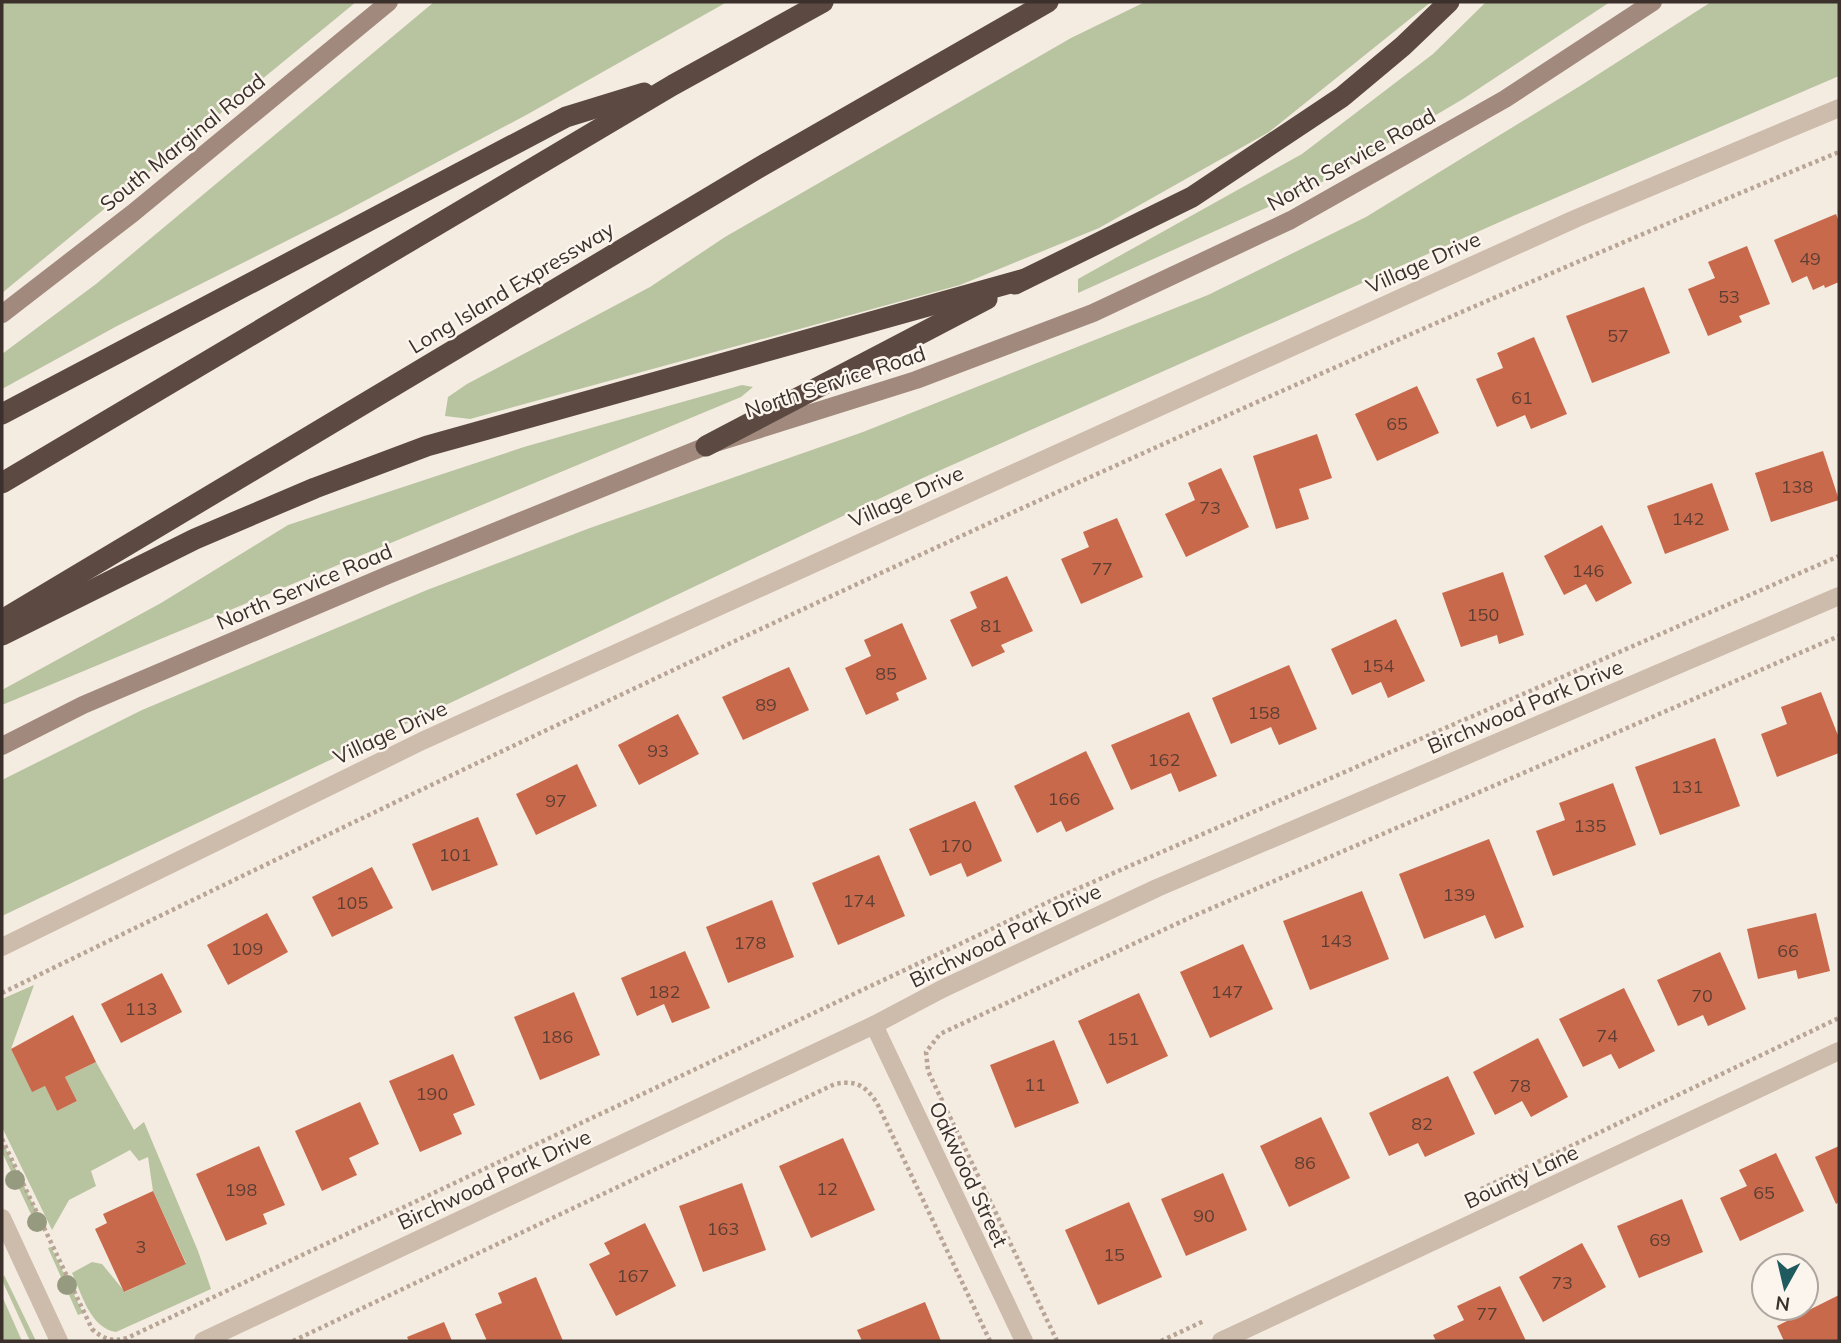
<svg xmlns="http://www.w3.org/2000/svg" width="1841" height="1343" viewBox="0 0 1841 1343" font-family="Mulish,sans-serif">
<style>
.green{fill:#b8c4a0}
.building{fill:#c8694b}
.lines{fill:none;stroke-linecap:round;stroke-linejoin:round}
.path{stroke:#b9a596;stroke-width:4.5;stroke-dasharray:3.5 3.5;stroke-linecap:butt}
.street{stroke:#cdbbac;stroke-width:18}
.secondary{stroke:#a18a7d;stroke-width:18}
.highway{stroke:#5c4a42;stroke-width:21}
.tree{fill:#969b7f}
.labels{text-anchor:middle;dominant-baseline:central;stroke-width:5;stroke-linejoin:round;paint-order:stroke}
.number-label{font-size:18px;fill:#5e3e33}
.street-label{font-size:21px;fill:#3b302b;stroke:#fbf5ee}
</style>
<rect width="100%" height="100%" fill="#f4ebe1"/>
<g class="green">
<polygon points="2,2 356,2 2,293"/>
<polygon points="434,2 727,2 528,114 338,215 117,326 2,389 2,354 96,284"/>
<polygon points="1145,2 1431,2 1269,132 1099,228 960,285 470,419 445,416 448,397 467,384 650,287 725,237 1071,38"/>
<polygon points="1486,2 1610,2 1463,99 1317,185 1078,293 1078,279 1302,154 1433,54"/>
<polygon points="1711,2 1839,2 1839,76 1511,217 925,477 2,916 2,780 142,710 427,590 590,528 863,432 1208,295 1366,217 1580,86"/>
<polygon points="742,385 753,387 741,397 2,705 2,690 161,603 288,525 524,447"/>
<path d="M34,985L11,1049L32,1091L45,1086L57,1111L77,1101L65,1077L96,1062L134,1130L144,1122L198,1251L211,1289L116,1332C90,1328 82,1294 72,1273L92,1262L102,1264L125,1292L186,1263L153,1191L148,1157L139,1161L130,1150L91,1171L96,1186L69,1200L52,1230L2,1127V999Z"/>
<polygon points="2,1141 42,1223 36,1225 2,1152"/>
<polygon points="51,1247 83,1313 78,1315 48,1248"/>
<polygon points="4,1275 36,1341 30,1341 2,1280"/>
<polygon points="2,1296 22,1341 2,1341"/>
</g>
<g class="building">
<polygon points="1836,214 1839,222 1839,282 1825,288 1824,285 1813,290 1807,276 1792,283 1774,240"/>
<polygon points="1747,246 1770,304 1739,316 1742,322 1708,336 1688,289 1715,278 1708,262"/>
<polygon points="1644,287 1670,353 1592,383 1566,316"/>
<polygon points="1534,337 1567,414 1531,429 1525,415 1497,427 1476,379 1503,368 1497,353"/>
<polygon points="1417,386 1439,433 1377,461 1355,414"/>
<polygon points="1317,434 1332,478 1299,489 1309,519 1276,529 1253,456"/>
<polygon points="1823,451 1839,500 1771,522 1755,473"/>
<polygon points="1221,468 1249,527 1186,557 1165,514 1195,500 1188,483"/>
<polygon points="1712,483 1729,530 1665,554 1647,506"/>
<polygon points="1117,518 1143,577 1081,604 1061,559 1089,547 1083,532"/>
<polygon points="1602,525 1632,583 1596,602 1586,584 1564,595 1544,556"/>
<polygon points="1503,572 1524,635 1499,644 1497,635 1461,647 1442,593"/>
<polygon points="1007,576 1033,631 1001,645 1005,652 972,667 950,620 977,608 970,592"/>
<polygon points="1396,619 1425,681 1388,698 1381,682 1352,695 1331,649"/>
<polygon points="902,623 927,679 896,693 899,700 866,715 845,668 871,656 864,640"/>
<polygon points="1289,665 1317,729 1279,745 1271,727 1231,744 1212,698"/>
<polygon points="789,667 809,710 743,740 722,697"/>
<polygon points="1821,692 1839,738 1839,753 1777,777 1761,734 1787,724 1781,707"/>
<polygon points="1189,712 1217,776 1179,792 1171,773 1131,790 1111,745"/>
<polygon points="678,714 699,754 639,785 618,745"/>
<polygon points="1715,738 1740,806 1660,835 1635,767"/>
<polygon points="1086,751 1114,809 1066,832 1061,821 1037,833 1014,786"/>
<polygon points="577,764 597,806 536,835 516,794"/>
<polygon points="1613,783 1636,845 1553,876 1536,831 1565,820 1559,803"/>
<polygon points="975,801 1002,861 967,877 961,863 930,876 909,829"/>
<polygon points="478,817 498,865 432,891 412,844"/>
<polygon points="1489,839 1524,927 1495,939 1485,915 1424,939 1399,874"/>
<polygon points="879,855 905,916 838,945 812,883"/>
<polygon points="372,867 393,908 332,937 312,897"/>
<polygon points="1362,891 1389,959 1310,990 1283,921"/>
<polygon points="772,900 794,957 728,983 706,927"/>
<polygon points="267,913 288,952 228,985 207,945"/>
<polygon points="1816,913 1830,971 1798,979 1796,970 1758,979 1747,929"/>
<polygon points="1243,944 1273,1009 1210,1038 1180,972"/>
<polygon points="685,951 710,1008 672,1023 664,1004 637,1016 621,978"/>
<polygon points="1720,952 1746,1009 1708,1026 1703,1015 1678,1026 1657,980"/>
<polygon points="162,973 182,1012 121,1043 101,1004"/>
<polygon points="1624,988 1655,1051 1619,1069 1611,1054 1583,1067 1559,1019"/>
<polygon points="574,992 600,1055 540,1080 514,1017"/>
<polygon points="1139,993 1168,1056 1107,1084 1078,1021"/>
<polygon points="73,1015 96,1062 65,1077 77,1101 57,1111 45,1086 32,1092 11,1049"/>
<polygon points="1538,1038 1568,1097 1531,1117 1522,1101 1495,1115 1473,1072"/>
<polygon points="1054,1040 1079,1103 1015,1128 990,1065"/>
<polygon points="453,1054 475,1105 453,1114 462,1134 420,1152 389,1081"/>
<polygon points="1448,1076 1475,1134 1425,1157 1418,1143 1389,1156 1369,1113"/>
<polygon points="360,1102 379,1144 349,1158 357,1175 322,1191 295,1131"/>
<polygon points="1321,1117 1350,1178 1289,1207 1260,1146"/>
<polygon points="843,1138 875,1210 811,1238 779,1166"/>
<polygon points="259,1146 285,1205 263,1214 267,1224 226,1241 196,1174"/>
<polygon points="1839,1146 1839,1202 1836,1204 1815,1157"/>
<polygon points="1776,1153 1804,1211 1740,1241 1720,1198 1747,1186 1739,1170"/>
<polygon points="1223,1173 1247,1230 1186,1256 1161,1199"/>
<polygon points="742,1183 766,1250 703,1272 679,1206"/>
<polygon points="153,1191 186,1264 124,1292 95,1229 107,1223 103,1214"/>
<polygon points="1682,1199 1703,1252 1639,1278 1617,1226"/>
<polygon points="1129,1202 1162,1277 1098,1305 1065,1230"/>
<polygon points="645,1223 676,1286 616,1316 589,1264 610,1254 604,1243"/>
<polygon points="1582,1243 1606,1287 1543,1322 1519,1277"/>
<polygon points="536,1277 563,1341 487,1341 475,1314 502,1303 498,1293"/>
<polygon points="1500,1286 1526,1341 1436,1341 1433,1335 1464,1320 1457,1306"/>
<polygon points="1839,1295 1839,1341 1784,1341 1777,1326"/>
<polygon points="925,1302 941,1341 862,1341 857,1330"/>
<polygon points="444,1322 452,1341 409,1341 407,1337"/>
</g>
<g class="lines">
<g class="path">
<path d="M2,993C607,697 1216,409 1839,152"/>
<path d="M2,1139L92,1329C103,1339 112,1342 127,1338L1061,896L1839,556"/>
<polyline points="1481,1189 1839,1018"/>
<path d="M293,1341L835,1084C856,1080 865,1085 877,1103L990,1341"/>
<polyline points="1057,1341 928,1071 926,1052 940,1034 1189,918 1839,636"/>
<polyline points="1161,1341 1204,1321"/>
</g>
<g class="street">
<polyline points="2,947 422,741 1577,218 1839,108"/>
<polyline points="874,1025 1024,1341"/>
<polyline points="2,1218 59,1341"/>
<polyline points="203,1341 874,1025 942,989 1157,888 1839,596"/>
<polyline points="1221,1341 1839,1051"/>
</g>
<g class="secondary">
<polyline points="2,314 133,213 389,2"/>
<polyline points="2,746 83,705 388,575 706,446 916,380 1093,313 1291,220 1505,99 1653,2"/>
</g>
<g class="highway">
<polyline points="1015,284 1192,197 1342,97 1403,46 1449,2"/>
<polyline points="2,414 566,117 644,93"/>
<polyline points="706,446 987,299"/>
<polyline points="2,483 673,85 823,2"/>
<polyline points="2,620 760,167 1048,2"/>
<polyline points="2,635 195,539 315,488 427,446 1025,279"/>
</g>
</g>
<g class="tree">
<circle cx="15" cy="1180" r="10"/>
<circle cx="37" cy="1222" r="10"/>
<circle cx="67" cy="1285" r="10"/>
</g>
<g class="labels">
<g class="number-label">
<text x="1810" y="258">49</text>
<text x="1729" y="296">53</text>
<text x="1618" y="335">57</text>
<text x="1522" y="397">61</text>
<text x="1397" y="423">65</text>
<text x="1797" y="486">138</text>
<text x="1210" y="507">73</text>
<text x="1688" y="518">142</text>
<text x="1102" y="568">77</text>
<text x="1588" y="570">146</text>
<text x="1483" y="614">150</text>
<text x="991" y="625">81</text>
<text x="1378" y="665">154</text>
<text x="886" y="673">85</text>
<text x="766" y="704">89</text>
<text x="1264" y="712">158</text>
<text x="658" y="750">93</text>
<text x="1164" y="759">162</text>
<text x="1687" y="786">131</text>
<text x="1064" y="798">166</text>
<text x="556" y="800">97</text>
<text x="1590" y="825">135</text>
<text x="956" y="845">170</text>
<text x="455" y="854">101</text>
<text x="1459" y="894">139</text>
<text x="859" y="900">174</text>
<text x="352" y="902">105</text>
<text x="1336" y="940">143</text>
<text x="750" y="942">178</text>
<text x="247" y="948">109</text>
<text x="1788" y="950">66</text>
<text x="664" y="991">182</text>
<text x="1227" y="991">147</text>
<text x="1702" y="995">70</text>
<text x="141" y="1008">113</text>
<text x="1607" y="1035">74</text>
<text x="557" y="1036">186</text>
<text x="1123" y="1038">151</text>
<text x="1035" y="1084">11</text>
<text x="1520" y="1085">78</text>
<text x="432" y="1093">190</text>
<text x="1422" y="1123">82</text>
<text x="1305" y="1162">86</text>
<text x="827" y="1188">12</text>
<text x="241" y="1189">198</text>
<text x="1764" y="1192">65</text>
<text x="1204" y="1215">90</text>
<text x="723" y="1228">163</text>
<text x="1660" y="1239">69</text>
<text x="141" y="1246">3</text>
<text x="1114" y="1254">15</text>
<text x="633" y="1275">167</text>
<text x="1562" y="1282">73</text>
<text x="1487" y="1313">77</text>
</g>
<g class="street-label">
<text transform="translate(182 142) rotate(-39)">South Marginal Road</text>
<text transform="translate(1351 159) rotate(-29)">North Service Road</text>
<text transform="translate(1423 262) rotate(-24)">Village Drive</text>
<text transform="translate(511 287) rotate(-31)">Long Island Expressway</text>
<text transform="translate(835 381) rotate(-18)">North Service Road</text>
<text transform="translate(906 496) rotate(-24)">Village Drive</text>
<text transform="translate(304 586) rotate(-23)">North Service Road</text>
<text transform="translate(1525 706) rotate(-23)">Birchwood Park Drive</text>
<text transform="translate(390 732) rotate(-25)">Village Drive</text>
<text transform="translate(1005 935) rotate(-26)">Birchwood Park Drive</text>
<text transform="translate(969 1174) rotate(65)">Oakwood Street</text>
<text transform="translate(1521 1176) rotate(-25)">Bounty Lane</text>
<text transform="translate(494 1179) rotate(-25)">Birchwood Park Drive</text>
</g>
</g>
<rect width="1841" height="1343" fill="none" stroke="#3b302b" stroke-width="7"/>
<g transform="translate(1785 1287) rotate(188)"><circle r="33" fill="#fbf5ee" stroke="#aea6a0" stroke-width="2"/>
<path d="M0-5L12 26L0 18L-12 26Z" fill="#1f5a5e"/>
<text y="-10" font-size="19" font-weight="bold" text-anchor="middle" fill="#3b302b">N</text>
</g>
</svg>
